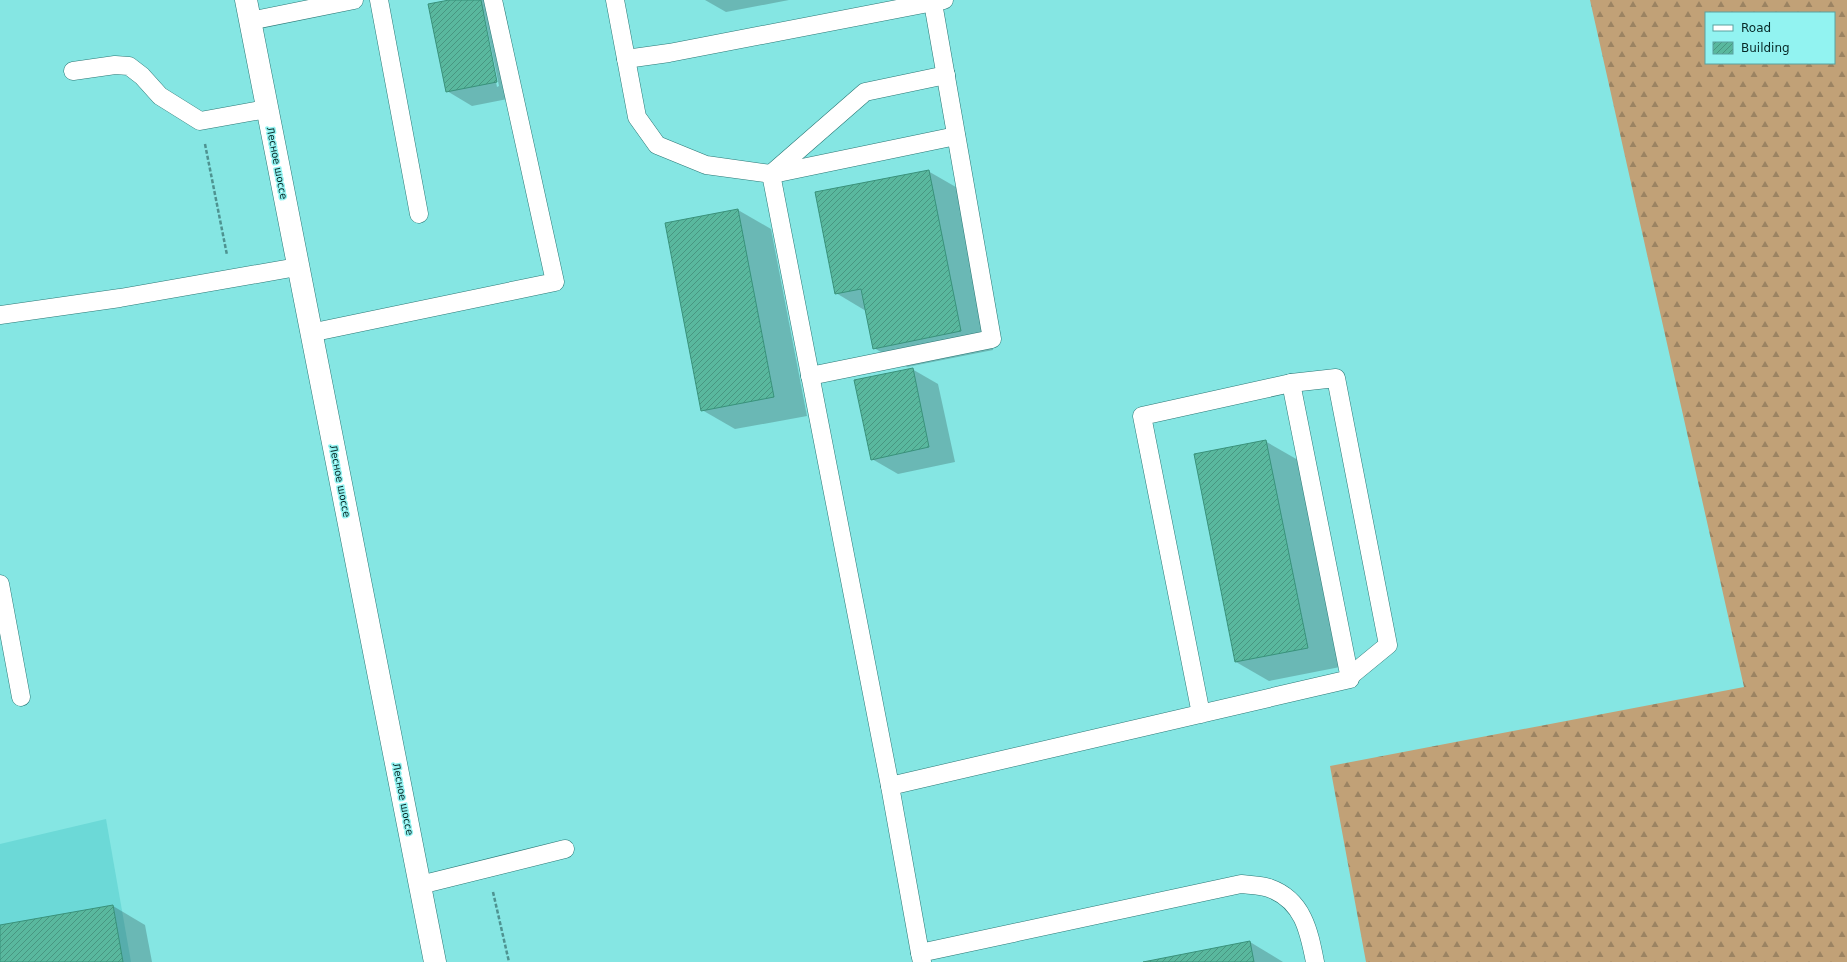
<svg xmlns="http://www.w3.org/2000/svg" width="1847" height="962" viewBox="0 0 1847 962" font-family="'DejaVu Sans',sans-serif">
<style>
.built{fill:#6cd9d7}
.forest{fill:url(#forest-firs);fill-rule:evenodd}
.shadow{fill:#0003;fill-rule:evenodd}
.building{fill:url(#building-hatch);stroke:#39927b}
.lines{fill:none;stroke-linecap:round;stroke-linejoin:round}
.lane-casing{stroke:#2b7876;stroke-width:19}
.secondary-casing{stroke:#2b7876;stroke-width:23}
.path{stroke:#4e9391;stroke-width:2.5;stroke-dasharray:4 2;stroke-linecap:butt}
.lane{stroke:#fff;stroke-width:18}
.secondary{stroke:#fff;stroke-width:22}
.labels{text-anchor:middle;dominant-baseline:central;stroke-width:3;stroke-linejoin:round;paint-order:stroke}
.street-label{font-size:10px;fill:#072827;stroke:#92f3f1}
</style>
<defs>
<pattern id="forest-firs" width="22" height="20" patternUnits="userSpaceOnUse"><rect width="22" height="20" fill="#c1a177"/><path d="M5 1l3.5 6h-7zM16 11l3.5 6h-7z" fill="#9b8362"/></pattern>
<pattern id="building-hatch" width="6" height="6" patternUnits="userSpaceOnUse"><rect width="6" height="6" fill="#59b89e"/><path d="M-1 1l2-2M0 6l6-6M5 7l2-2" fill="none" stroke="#489681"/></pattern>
</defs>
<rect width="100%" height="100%" fill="#85e6e3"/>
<polygon class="built" points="106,819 131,962 0,962 0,844"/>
<path class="forest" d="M1590,0H1847V962H1366L1330,766L1744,687ZM1706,13H1834V63H1706Z"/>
<g class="shadow">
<path d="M454,0H488L505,10L522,96L472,106L447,91ZM482,13H484L499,86L497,87Z"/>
<polygon points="705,0 789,0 726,12"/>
<polygon points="928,171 961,190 993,350 907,367 874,348 866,311 836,293"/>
<polygon points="738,210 771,229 807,416 735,429 702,410"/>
<polygon points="912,369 938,384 955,462 898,474 872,459"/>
<polygon points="1265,441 1298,460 1340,667 1269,681 1236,662 1195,455"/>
<polygon points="113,906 145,925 152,962 0,962 0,927"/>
<polygon points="1250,942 1283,962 1148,962"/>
</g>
<g class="building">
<polygon points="449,0 481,0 497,82 446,92 428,4"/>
<polygon points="929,170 961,331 873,349 861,289 835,294 815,192"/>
<polygon points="738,209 774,397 701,411 665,223"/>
<polygon points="913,368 929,447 871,460 854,380"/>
<polygon points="1266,440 1308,648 1235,662 1194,454"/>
<polygon points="113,905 123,962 0,962 0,925"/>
<polygon points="1250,941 1254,962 1143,962"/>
</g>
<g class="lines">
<defs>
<g id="lane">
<polyline points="379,0 419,214"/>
<polyline points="615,0 637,117 657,145 706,165 771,174 890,786 920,953"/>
<polyline points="250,21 354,0"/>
<polyline points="626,59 669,53 944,0"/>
<polyline points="73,71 115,65 129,66 142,76 160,96 200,121 267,109"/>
<polyline points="771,174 865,92 946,75"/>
<polyline points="773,174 956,136"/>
<polyline points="0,315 120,298 297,267"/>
<polyline points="310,333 555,282 493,0"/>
<polyline points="810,376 992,339 933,3"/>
<polyline points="1291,383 1336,378 1388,645 1349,677"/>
<polyline points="0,584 21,697"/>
<polyline points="890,786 1350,679 1291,383 1142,416 1201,714"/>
<polyline points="420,885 565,849"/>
<path d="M922,962L920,953L1241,884C1250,885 1261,885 1269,888C1303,900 1309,931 1315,962"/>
</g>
<polyline id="secondary" points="246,0 435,962"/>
</defs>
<use href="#lane" class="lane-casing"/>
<use href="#secondary" class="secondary-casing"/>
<g class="path">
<polyline points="205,144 227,255"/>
<polyline points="493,892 509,962"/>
</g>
<use href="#lane" class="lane"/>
<use href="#secondary" class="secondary"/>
</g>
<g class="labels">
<g class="street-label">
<text transform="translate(277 163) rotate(79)">Лесное шоссе</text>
<text transform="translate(340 481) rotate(79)">Лесное шоссе</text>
<text transform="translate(403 799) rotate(79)">Лесное шоссе</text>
</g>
</g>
<rect x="1705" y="12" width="130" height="52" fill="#92f3f1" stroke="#5aa2a0"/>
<rect x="1713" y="25" width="20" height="6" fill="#ffffff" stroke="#5aa2a0"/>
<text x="1741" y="32" font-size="12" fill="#072827">Road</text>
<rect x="1713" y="42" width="20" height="12" fill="url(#building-hatch)" stroke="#5aa2a0"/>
<text x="1741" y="52" font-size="12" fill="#072827">Building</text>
</svg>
